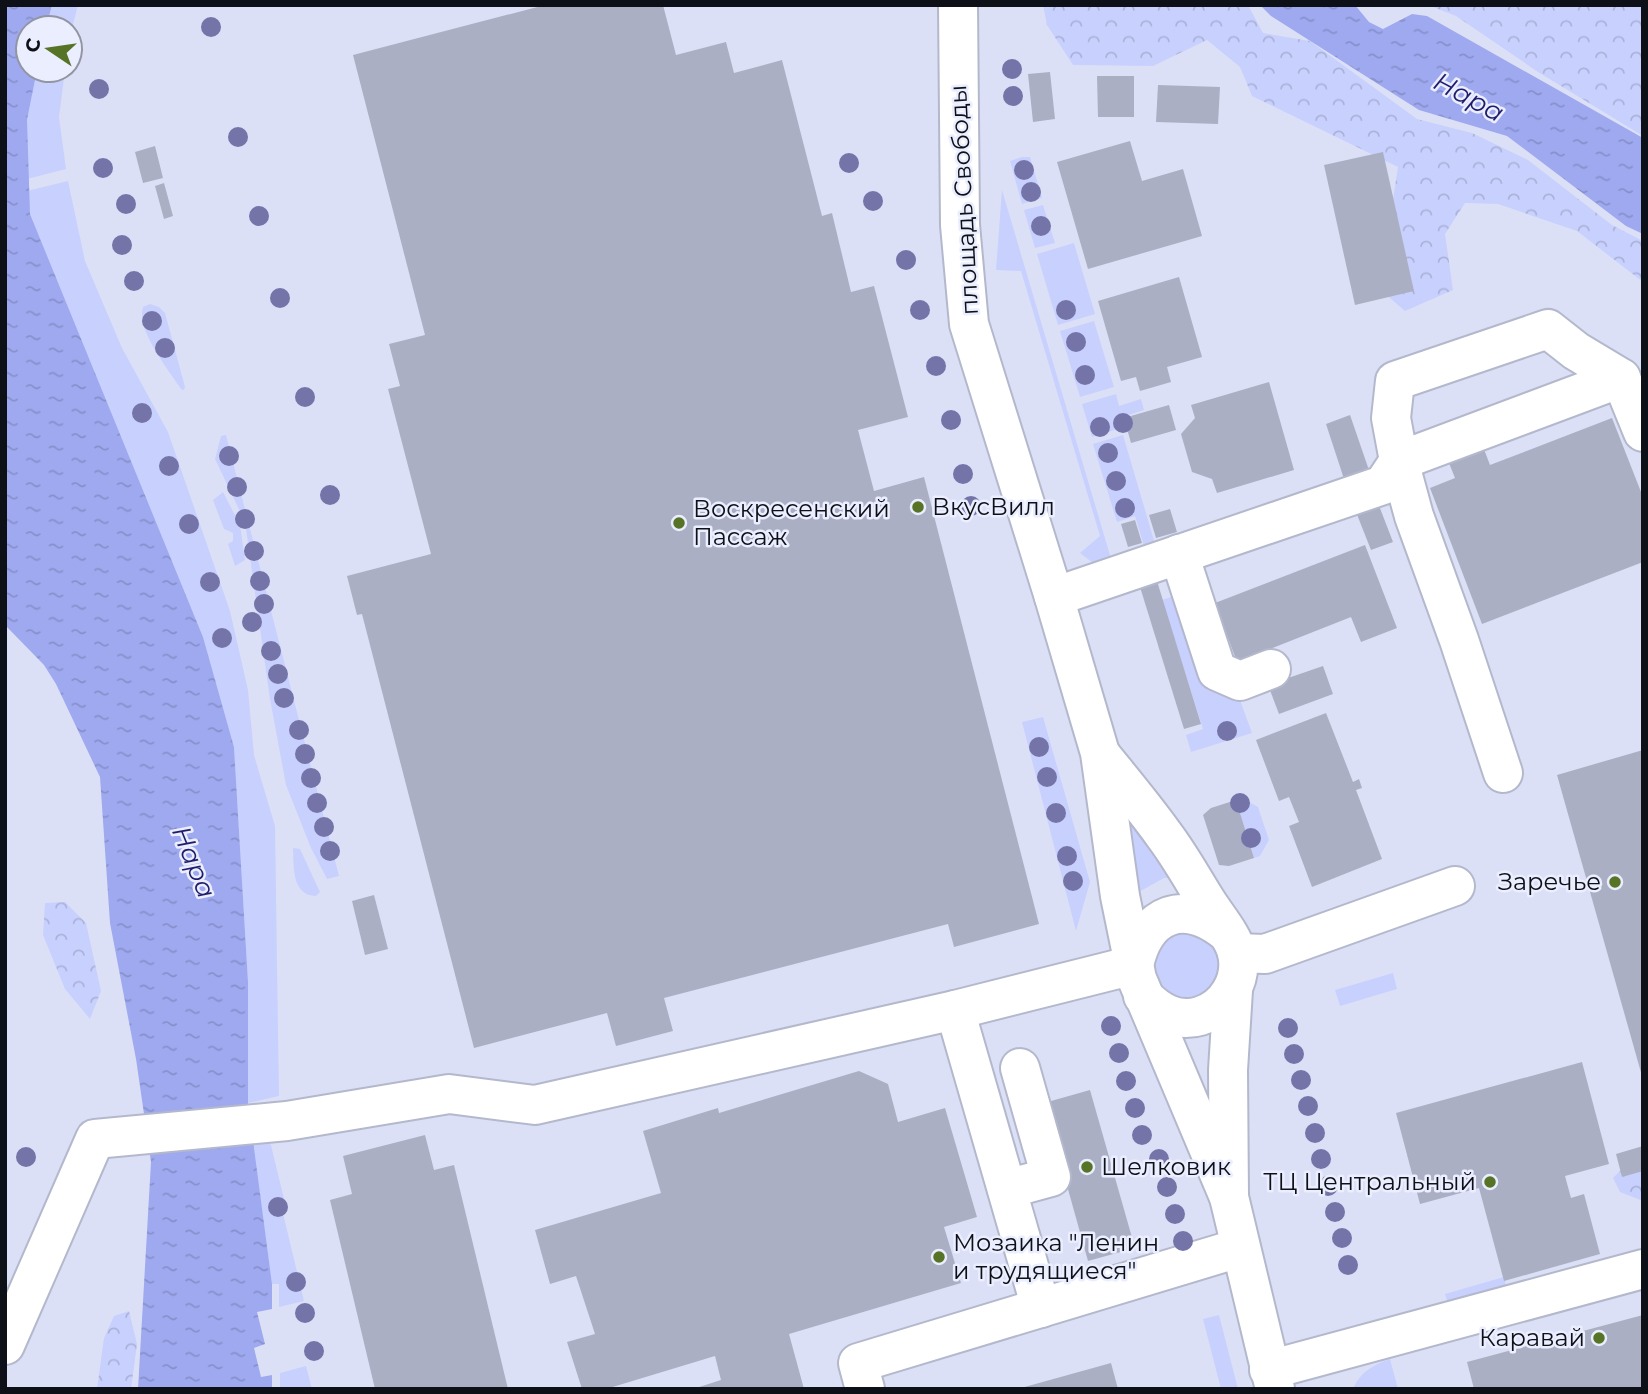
<svg xmlns="http://www.w3.org/2000/svg" width="1648" height="1394" viewBox="0 0 1648 1394" font-family="Montserrat,sans-serif">
<defs>
<pattern id="forest-crowns" width="20" height="18" patternUnits="userSpaceOnUse" patternTransform="scale(1.75)"><rect width="20" height="18" fill="#c8d0fe"/><path d="M2 6a3 3 0 1 1 6 0M12 15a3 3 0 1 1 6 0" fill="none" stroke="#abb2d9"/></pattern>
<pattern id="water-ripples" width="26" height="14" patternUnits="userSpaceOnUse" patternTransform="scale(1.75)"><rect width="26" height="14" fill="#9ea9ef"/><path d="M2 4q2-2 4 0t4 0M15 11q2-2 4 0t4 0" fill="none" stroke="#8790cc"/></pattern>
</defs>
<rect width="100%" height="100%" fill="#dce0f6"/>
<!-- green -->
<g fill="#c8d0fe">
<polygon points="52,5 78,5 70,36 70,28 46,28"/>
<polygon points="37,70 65,70 59,117 66,169 27,179 27,120"/>
<polygon points="1022,157 1030,157 1042,198 1022,204 1010,161"/>
<polygon points="68,181 85,261 122,348 168,432 230,611 248,690 254,755 275,826 279,1096 248,1103 248,982 234,747 203,637 30,214 27,191"/>
<polygon points="1002,190 1112,562 1097,566 1080,553 1100,536 1021,271 996,270"/>
<polygon points="1043,205 1055,243 1035,248 1024,210"/>
<polygon points="1074,243 1095,314 1058,325 1037,254"/>
<path d="M150,304L159,307L165,313L185,387L184,390L181,389C168,369 136,330 143,307Z"/>
<polygon points="1094,321 1114,387 1080,397 1060,331"/>
<polygon points="1116,394 1119,406 1141,399 1144,410 1119,418 1121,428 1092,437 1082,404"/>
<polygon points="226,435 339,876 327,879 311,848 286,785 270,699 245,522 215,459 221,436"/>
<polygon points="1123,435 1155,544 1144,546 1135,516 1117,522 1093,444"/>
<polygon points="223,492 240,525 245,560 235,566 228,544 233,541 233,533 224,529 213,500"/>
<polygon points="1174,596 1202,684 1237,692 1252,733 1191,752 1186,735 1203,729 1162,600"/>
<polygon points="1043,717 1090,882 1076,931 1022,722"/>
<polygon points="1116,791 1179,877 1164,878 1137,893"/>
<polygon points="1242,798 1258,807 1269,840 1260,856 1254,858 1236,800"/>
<path d="M293,848L300,849L320,892L316,896C291,895 294,866 293,848Z"/>
<polygon points="1181,924 1225,950 1212,1000 1159,1000 1147,948"/>
<polygon points="1393,973 1397,989 1340,1006 1335,990"/>
<polygon points="269,1137 285,1203 281,1205 304,1301 279,1307 279,1284 272,1284 252,1140"/>
<polygon points="1504,1277 1507,1291 1449,1307 1445,1294"/>
<polygon points="1219,1315 1238,1389 1221,1389 1203,1319"/>
<path d="M1390,1359L1398,1389H1353C1360,1372 1373,1365 1390,1359Z"/>
<polygon points="306,1366 312,1389 280,1389 280,1373"/>
</g>
<!-- forest -->
<g fill="url(#forest-crowns)">
<path d="M1043,5H1199C1209,9 1235,5 1248,5L1263,33L1310,41L1417,119L1472,133L1528,160L1612,225L1643,241V282L1577,231L1498,204L1465,203L1445,234L1453,290L1405,311L1376,286L1388,232L1398,167L1252,96L1240,67L1207,40L1153,66L1073,65L1047,25Z"/>
<polygon points="1428,5 1643,5 1643,136 1538,72 1456,16"/>
<polygon points="65,902 86,923 101,991 90,1019 65,989 43,935 45,903"/>
<polygon points="1643,1161 1643,1201 1620,1192 1613,1178 1629,1162"/>
<polygon points="129,1311 137,1344 131,1389 97,1389 104,1338 114,1316"/>
</g>
<!-- water -->
<g fill="url(#water-ripples)">
<polygon points="5,5 52,5 46,28 28,28 28,70 37,70 27,120 30,214 203,637 234,747 248,982 248,1103 272,1284 272,1309 257,1312 265,1344 254,1348 261,1377 272,1375 272,1389 138,1389 151,1162 136,1059 110,923 100,777 56,684 44,665 5,625"/>
<polygon points="1260,5 1355,5 1369,22 1383,29 1412,14 1427,16 1643,138 1643,234 1626,226 1507,136 1419,110 1271,16"/>
</g>
<!-- building -->
<g fill="#abafc4">
<polygon points="545,5 663,5 676,55 726,42 734,73 782,60 822,216 832,213 851,292 874,286 908,417 858,430 874,491 924,477 1039,924 954,947 948,924 664,998 673,1031 616,1046 607,1013 474,1048 362,614 357,615 347,576 431,554 388,389 400,386 389,344 425,335 353,55"/>
<polygon points="1050,72 1055,119 1033,122 1028,74"/>
<polygon points="1097,76 1134,76 1134,117 1098,117"/>
<polygon points="1158,85 1220,87 1218,124 1156,122"/>
<polygon points="1130,141 1142,181 1183,169 1202,236 1088,269 1057,162"/>
<polygon points="155,146 163,178 143,183 135,152"/>
<polygon points="1383,152 1414,291 1355,305 1324,165"/>
<polygon points="164,183 173,216 164,219 155,186"/>
<polygon points="1179,277 1202,357 1167,367 1171,382 1140,391 1136,377 1121,381 1098,301"/>
<polygon points="1269,382 1294,470 1217,493 1212,479 1192,472 1181,434 1195,418 1191,405"/>
<polygon points="1169,405 1176,430 1131,443 1124,418"/>
<polygon points="1350,415 1371,476 1346,485 1326,424"/>
<polygon points="1612,418 1643,497 1643,562 1482,624 1430,488 1455,478 1447,458 1482,444 1490,465"/>
<polygon points="1378,503 1393,542 1371,550 1356,512"/>
<polygon points="1170,509 1177,532 1156,538 1149,515"/>
<polygon points="1135,520 1142,543 1128,547 1121,524"/>
<polygon points="1365,545 1397,628 1361,642 1351,617 1237,662 1215,603"/>
<polygon points="1157,581 1201,724 1184,729 1140,587"/>
<polygon points="1323,666 1333,694 1279,714 1268,685"/>
<polygon points="1326,713 1353,782 1359,779 1362,788 1356,790 1382,859 1312,887 1289,826 1299,822 1289,797 1279,801 1256,740"/>
<polygon points="1643,750 1643,1076 1642,1076 1557,775"/>
<polygon points="1236,800 1254,858 1229,866 1219,865 1203,815 1211,808"/>
<polygon points="374,895 388,949 365,955 352,901"/>
<polygon points="1582,1062 1609,1164 1565,1176 1571,1198 1584,1194 1600,1254 1504,1281 1479,1188 1420,1204 1396,1113"/>
<polygon points="859,1071 888,1084 898,1122 945,1108 977,1217 944,1227 961,1283 789,1334 804,1389 693,1389 721,1380 715,1356 606,1389 582,1389 567,1342 595,1334 576,1276 550,1284 535,1230 661,1193 643,1131 718,1108 719,1113"/>
<polygon points="1090,1090 1135,1248 1088,1261 1044,1103"/>
<polygon points="425,1135 434,1170 454,1165 508,1389 375,1389 330,1200 352,1194 343,1156"/>
<polygon points="1643,1146 1643,1171 1622,1177 1616,1154"/>
<polygon points="1643,1315 1643,1389 1474,1389 1467,1362"/>
<polygon points="1111,1363 1118,1389 1021,1389 1021,1388"/>
</g>
<g fill="none" stroke-linecap="round" stroke-linejoin="round">
<!-- minor casing -->
<g stroke="#b4b8cc" stroke-width="42">
<g id="minor">
<polyline points="1179,554 1217,671 1240,681 1271,669"/>
<polyline points="1054,597 1383,485 1399,461 1621,378"/>
<polyline points="1503,773 1459,640 1414,516 1399,461 1391,418 1395,381 1548,329 1576,351 1621,378 1643,432"/>
<polyline points="1237,953 1265,954 1455,886"/>
<polyline points="955,1010 1041,1308"/>
<polyline points="1007,1189 1051,1177 1020,1068"/>
<polyline points="5,1345 95,1139 287,1121 449,1094 535,1105 955,1010 1134,965"/>
<polyline points="1269,1370 1643,1269"/>
<polyline points="865,1389 858,1363 1239,1248"/>
</g>
</g>
<!-- major casing -->
<g stroke="#b4b8cc" stroke-width="42">
<g id="major">
<polyline points="958,5 960,225 969,324 1054,597 1100,753 1120,896 1137,979 1229,1197"/>
<path d="M1101,755C1122,781 1144,807 1164,835C1180,856 1193,880 1207,902C1217,918 1233,936 1237,953C1243,981 1226,1008 1200,1016C1177,1023 1159,1012 1143,996"/>
<path d="M1134,965C1146,912 1184,899 1226,932"/>
<polyline points="1233,990 1228,1070 1229,1197 1275,1389"/>
</g>
</g>
<!-- minor -->
<use href="#minor" stroke="#fff" stroke-width="38"/>
<!-- major -->
<use href="#major" stroke="#fff" stroke-width="38"/>
</g>
<!-- trees -->
<g fill="#7474a9">
<circle cx="211" cy="27" r="10"/>
<circle cx="1012" cy="69" r="10"/>
<circle cx="99" cy="89" r="10"/>
<circle cx="1013" cy="96" r="10"/>
<circle cx="238" cy="137" r="10"/>
<circle cx="849" cy="163" r="10"/>
<circle cx="103" cy="168" r="10"/>
<circle cx="1024" cy="170" r="10"/>
<circle cx="1031" cy="192" r="10"/>
<circle cx="873" cy="201" r="10"/>
<circle cx="126" cy="204" r="10"/>
<circle cx="259" cy="216" r="10"/>
<circle cx="1041" cy="226" r="10"/>
<circle cx="122" cy="245" r="10"/>
<circle cx="906" cy="260" r="10"/>
<circle cx="134" cy="281" r="10"/>
<circle cx="280" cy="298" r="10"/>
<circle cx="920" cy="310" r="10"/>
<circle cx="1066" cy="310" r="10"/>
<circle cx="152" cy="321" r="10"/>
<circle cx="1076" cy="342" r="10"/>
<circle cx="165" cy="348" r="10"/>
<circle cx="936" cy="366" r="10"/>
<circle cx="1085" cy="375" r="10"/>
<circle cx="305" cy="397" r="10"/>
<circle cx="142" cy="413" r="10"/>
<circle cx="951" cy="420" r="10"/>
<circle cx="1123" cy="423" r="10"/>
<circle cx="1100" cy="427" r="10"/>
<circle cx="1108" cy="453" r="10"/>
<circle cx="229" cy="456" r="10"/>
<circle cx="169" cy="466" r="10"/>
<circle cx="963" cy="474" r="10"/>
<circle cx="1116" cy="481" r="10"/>
<circle cx="237" cy="487" r="10"/>
<circle cx="330" cy="495" r="10"/>
<circle cx="971" cy="506" r="10"/>
<circle cx="1125" cy="508" r="10"/>
<circle cx="245" cy="519" r="10"/>
<circle cx="189" cy="524" r="10"/>
<circle cx="254" cy="551" r="10"/>
<circle cx="260" cy="581" r="10"/>
<circle cx="210" cy="582" r="10"/>
<circle cx="264" cy="604" r="10"/>
<circle cx="252" cy="622" r="10"/>
<circle cx="222" cy="638" r="10"/>
<circle cx="271" cy="651" r="10"/>
<circle cx="278" cy="674" r="10"/>
<circle cx="284" cy="698" r="10"/>
<circle cx="299" cy="730" r="10"/>
<circle cx="1227" cy="731" r="10"/>
<circle cx="1039" cy="747" r="10"/>
<circle cx="305" cy="754" r="10"/>
<circle cx="1047" cy="777" r="10"/>
<circle cx="311" cy="778" r="10"/>
<circle cx="317" cy="803" r="10"/>
<circle cx="1240" cy="803" r="10"/>
<circle cx="1056" cy="813" r="10"/>
<circle cx="324" cy="827" r="10"/>
<circle cx="1251" cy="838" r="10"/>
<circle cx="330" cy="851" r="10"/>
<circle cx="1067" cy="856" r="10"/>
<circle cx="1073" cy="881" r="10"/>
<circle cx="1111" cy="1026" r="10"/>
<circle cx="1288" cy="1028" r="10"/>
<circle cx="1119" cy="1053" r="10"/>
<circle cx="1294" cy="1054" r="10"/>
<circle cx="1301" cy="1080" r="10"/>
<circle cx="1126" cy="1081" r="10"/>
<circle cx="1308" cy="1106" r="10"/>
<circle cx="1135" cy="1108" r="10"/>
<circle cx="1315" cy="1133" r="10"/>
<circle cx="1142" cy="1135" r="10"/>
<circle cx="26" cy="1157" r="10"/>
<circle cx="1159" cy="1159" r="10"/>
<circle cx="1321" cy="1159" r="10"/>
<circle cx="1328" cy="1186" r="10"/>
<circle cx="1167" cy="1187" r="10"/>
<circle cx="278" cy="1207" r="10"/>
<circle cx="1335" cy="1212" r="10"/>
<circle cx="1175" cy="1214" r="10"/>
<circle cx="1342" cy="1238" r="10"/>
<circle cx="1183" cy="1241" r="10"/>
<circle cx="1348" cy="1265" r="10"/>
<circle cx="296" cy="1282" r="10"/>
<circle cx="305" cy="1313" r="10"/>
<circle cx="314" cy="1351" r="10"/>
</g>
<!-- markers -->
<g fill="#577326" stroke="#eaeeff" stroke-width="2.5">
<circle cx="918" cy="507" r="7"/>
<circle cx="679" cy="523" r="7"/>
<circle cx="1615" cy="882" r="7"/>
<circle cx="1087" cy="1167" r="7"/>
<circle cx="1490" cy="1182" r="7"/>
<circle cx="939" cy="1257" r="7"/>
<circle cx="1599" cy="1338" r="7"/>
</g>
<g text-anchor="middle" stroke-width="5" stroke-linejoin="round" paint-order="stroke">
<!-- street labels -->
<g font-size="24" fill="#0e1017" stroke="#eaeeff">
<text transform="translate(964 200) rotate(-93)" y="8">площадь Свободы</text>
</g>
<!-- poi labels -->
<g font-size="24" fill="#0e1017" stroke="#eaeeff" text-anchor="start">
<text x="932" y="515">ВкусВилл</text>
<text x="693" y="517">Воскресенский<tspan x="693" dy="28">Пассаж</tspan></text>
<text x="1601" y="890" text-anchor="end">Заречье</text>
<text x="1101" y="1175">Шелковик</text>
<text x="1476" y="1190" text-anchor="end">ТЦ Центральный</text>
<text x="953" y="1251">Мозаика "Ленин<tspan x="953" dy="28">и трудящиеся"</tspan></text>
<text x="1585" y="1346" text-anchor="end">Каравай</text>
</g>
<!-- water labels -->
<g font-size="26" font-style="italic" fill="#201c6b" stroke="#eaeeff">
<text transform="translate(1469 97) rotate(28)" y="9">Нара</text>
<text transform="translate(194 862) rotate(68)" y="9">Нара</text>
</g>
</g>
<!-- border -->
<rect width="1648" height="1394" fill="none" stroke="#0e1017" stroke-width="14"/>
<!-- north arrow -->
<g transform="translate(49 49) rotate(283)"><circle r="33" fill="#eaeeff" stroke="#9295a2" stroke-width="2"/>
<path d="M0-5L12 26L0 18L-12 26Z" fill="#577326"/>
<text y="-10" font-size="19" font-weight="bold" text-anchor="middle" fill="#0e1017">С</text>
</g>
</svg>
